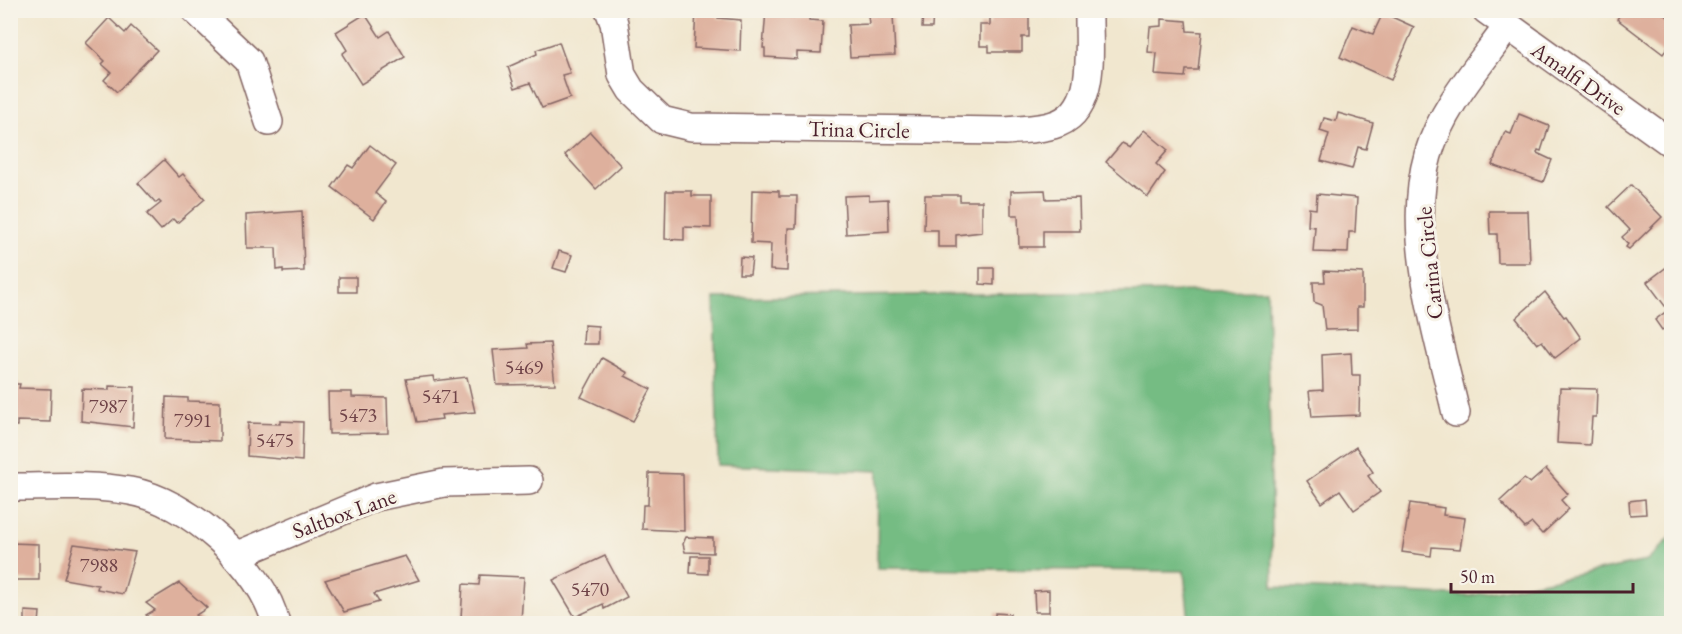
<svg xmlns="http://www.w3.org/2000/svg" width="1682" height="634" viewBox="0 0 1682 634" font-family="'EB Garamond',serif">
<rect width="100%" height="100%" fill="#f7f3e8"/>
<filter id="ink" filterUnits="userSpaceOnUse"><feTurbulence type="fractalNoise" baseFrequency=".0167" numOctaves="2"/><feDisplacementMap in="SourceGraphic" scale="12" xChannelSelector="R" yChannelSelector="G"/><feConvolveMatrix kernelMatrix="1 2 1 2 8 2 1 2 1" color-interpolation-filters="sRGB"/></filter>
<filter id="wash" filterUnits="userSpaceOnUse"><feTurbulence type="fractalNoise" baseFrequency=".008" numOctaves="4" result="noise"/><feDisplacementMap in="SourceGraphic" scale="24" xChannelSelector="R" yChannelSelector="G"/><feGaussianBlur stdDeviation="1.35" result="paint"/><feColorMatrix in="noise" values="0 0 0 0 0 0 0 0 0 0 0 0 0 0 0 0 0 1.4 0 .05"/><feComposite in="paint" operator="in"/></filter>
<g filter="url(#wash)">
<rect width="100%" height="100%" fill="#f1e7cf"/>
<!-- forest -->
<polygon fill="#74bc83" stroke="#5f6e57" stroke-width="1.5" points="1267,290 1273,587 1469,596 1647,561 1671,537 1671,623 1189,623 1184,571 877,568 878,471 718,465 714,298"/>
<g id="blocks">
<!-- building -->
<g fill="#deb09d">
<polygon points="696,10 718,10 718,18 741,20 740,51 694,48"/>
<polygon points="766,10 780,10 780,13 796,14 796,17 809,17 809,20 823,21 821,53 797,52 797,59 765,57 765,48 763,48"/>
<polygon points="923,10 933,10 932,28 922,28"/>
<polygon points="990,10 1029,10 1029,37 1022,37 1022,52 989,52 989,46 980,46 980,25 990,25"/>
<polygon points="1623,10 1658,10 1672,20 1672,42 1663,54 1617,19"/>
<polygon points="1383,13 1414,27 1391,80 1340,57 1353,26 1373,34"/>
<polygon points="365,14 380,37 389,31 405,57 361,84 342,54 347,50 336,32"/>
<polygon points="893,14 895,55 850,57 848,25 869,24 868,15"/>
<polygon points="109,18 125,33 131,26 157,50 117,92 104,80 111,72 102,64 105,61 86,43"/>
<polygon points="1162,19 1186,21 1187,31 1202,32 1198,70 1186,70 1185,77 1155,75 1157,53 1148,52 1150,27 1162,26"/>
<polygon points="559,42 570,73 562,75 570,98 542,108 530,83 515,88 508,67 537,54 536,50"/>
<polygon points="1338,113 1373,123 1366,149 1358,147 1352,169 1321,161 1329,134 1320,131 1324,118 1336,121"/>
<polygon points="1519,114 1549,126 1541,151 1538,150 1537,153 1552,160 1543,182 1492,165 1505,132 1511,134"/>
<polygon points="1144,130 1168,150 1156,164 1165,172 1148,197 1106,162 1122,143 1130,147"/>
<polygon points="590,132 621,166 596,189 565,155"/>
<polygon points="370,145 396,165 375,193 386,202 374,219 332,187 348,165 353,168"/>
<polygon points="164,160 179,177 183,174 205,199 177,223 173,219 161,230 147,214 161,203 159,201 156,203 138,183"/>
<polygon points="1631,185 1662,217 1629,249 1626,247 1628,244 1622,237 1630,230 1608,207"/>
<polygon points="752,190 779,191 779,196 797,196 796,228 788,228 787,271 770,270 771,244 751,243"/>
<polygon points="1045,190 1046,199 1079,198 1080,231 1043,231 1043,247 1019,247 1018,215 1011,215 1011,191"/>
<polygon points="666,191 692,191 692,196 711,196 711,228 684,227 684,240 665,239"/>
<polygon points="1317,194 1357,198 1355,232 1349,232 1348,253 1313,252 1315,227 1308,226 1309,208 1316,209"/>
<polygon points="869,195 869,200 888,199 889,231 846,234 844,196"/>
<polygon points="925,195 960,195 960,201 982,201 982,232 956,235 956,247 938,247 938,230 924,230"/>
<polygon points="302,211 304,271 283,272 283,269 277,270 276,248 247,248 246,215"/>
<polygon points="1489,211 1528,211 1530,263 1498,263 1497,234 1490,234"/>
<polygon points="559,251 572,255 566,272 553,268"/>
<polygon points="740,257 752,258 750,274 739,274"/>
<polygon points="1672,263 1672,323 1662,330 1655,320 1668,310 1647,282"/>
<polygon points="980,268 994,268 994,285 980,284"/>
<polygon points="1324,271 1363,273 1363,307 1357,307 1357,329 1325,330 1322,305 1314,302 1313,282 1325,282"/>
<rect x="339" y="277" width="17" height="15"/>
<polygon points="1545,292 1564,317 1566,316 1581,338 1555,358 1542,341 1537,344 1516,318"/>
<polygon points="584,325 598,326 598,344 583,344"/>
<polygon points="550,343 555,384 497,385 493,350 528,348 527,344"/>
<polygon points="1351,353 1352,375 1360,375 1359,415 1312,417 1309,391 1323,390 1322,355"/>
<polygon points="602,358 628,373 625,376 651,389 633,421 581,397"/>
<polygon points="433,376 434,381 467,377 475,412 441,415 442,419 417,422 406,379"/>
<polygon points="10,384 20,384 19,388 51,389 50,422 17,421 17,426 10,426"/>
<polygon points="109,386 135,387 133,427 81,421 82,389 109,390"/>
<polygon points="1560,388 1597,389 1596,417 1592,417 1590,445 1557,443"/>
<polygon points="328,392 352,392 352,397 387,398 388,433 329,434"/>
<polygon points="166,397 188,398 188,401 220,402 220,441 165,439"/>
<polygon points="280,421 303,422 302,461 247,456 248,423 280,424"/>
<polygon points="1356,447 1373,472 1368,476 1380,492 1354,510 1340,490 1322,503 1307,481"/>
<polygon points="1546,469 1568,494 1561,500 1569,509 1542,534 1532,523 1525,528 1500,501 1524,479 1530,483"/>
<polygon points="649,473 683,474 684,531 642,529 643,505 648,505"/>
<polygon points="1645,499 1646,514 1630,515 1629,501"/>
<polygon points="1410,503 1444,508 1443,515 1465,518 1460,549 1432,547 1431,556 1402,552"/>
<polygon points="686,537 713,538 713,553 685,552 683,544"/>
<polygon points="10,543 39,544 39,580 10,580"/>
<polygon points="74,544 135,552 123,594 97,589 98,585 64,579"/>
<polygon points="405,556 419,580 374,594 379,602 344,612 325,580"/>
<polygon points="605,556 627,597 604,609 603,604 575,617 553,580"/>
<polygon points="691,556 708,556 708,574 690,573"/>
<polygon points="480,575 524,577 521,621 461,618 463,584 479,585"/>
<polygon points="179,583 207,608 196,615 206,624 155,624 146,615 155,610 146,603"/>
<polygon points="1049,590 1049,612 1035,612 1034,591"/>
<polygon points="25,611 40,612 39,624 25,624"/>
<polygon points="995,613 1010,614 1009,624 995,624"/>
</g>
</g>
</g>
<g filter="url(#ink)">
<use href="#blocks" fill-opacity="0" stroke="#846564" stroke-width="1.5"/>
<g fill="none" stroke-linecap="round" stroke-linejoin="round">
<!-- minor casing -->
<g stroke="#846564" stroke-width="30">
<g id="minor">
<polyline points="195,10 249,61 269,122"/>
<path d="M609,10L614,23L622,75L631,90L662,120L691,127L1006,131C1021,129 1038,130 1053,125C1099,112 1088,48 1089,10"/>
<polyline points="1486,10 1672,144"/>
<path d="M1456,413C1438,335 1405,234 1428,155C1442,107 1479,66 1507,27"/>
<path d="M10,487C50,487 91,484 130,491C187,500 263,567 276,624"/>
<polyline points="235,556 376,497 444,483 529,481"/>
</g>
</g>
<!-- minor -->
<use href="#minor" stroke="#fff" stroke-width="27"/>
</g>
</g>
<g text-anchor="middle" stroke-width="6" stroke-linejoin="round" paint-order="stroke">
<!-- number labels -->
<g font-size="20" fill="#6f4348">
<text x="524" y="374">5469</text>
<text x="441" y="403">5471</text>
<text x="108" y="413">7987</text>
<text x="358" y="422">5473</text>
<text x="193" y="427">7991</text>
<text x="275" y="447">5475</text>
<text x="99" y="572">7988</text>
<text x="590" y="596">5470</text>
</g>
<!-- street labels -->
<g font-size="22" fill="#4a1f2b" stroke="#f7f3e8">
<text transform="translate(1579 78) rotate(35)" y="8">Amalfi Drive</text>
<text transform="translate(859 129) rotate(1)" y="8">Trina Circle</text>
<text transform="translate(1429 263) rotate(-96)" y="8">Carina Circle</text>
<text transform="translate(344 513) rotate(-20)" y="8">Saltbox Lane</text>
</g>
</g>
<!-- margin -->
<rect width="1682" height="634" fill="none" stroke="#f7f3e8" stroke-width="36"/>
<!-- scale -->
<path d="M1451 583v9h182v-9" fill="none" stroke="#4a1f2b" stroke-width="3"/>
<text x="1460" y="583" font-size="18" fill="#4a1f2b" stroke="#f7f3e8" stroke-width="4.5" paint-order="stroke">50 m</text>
</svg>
